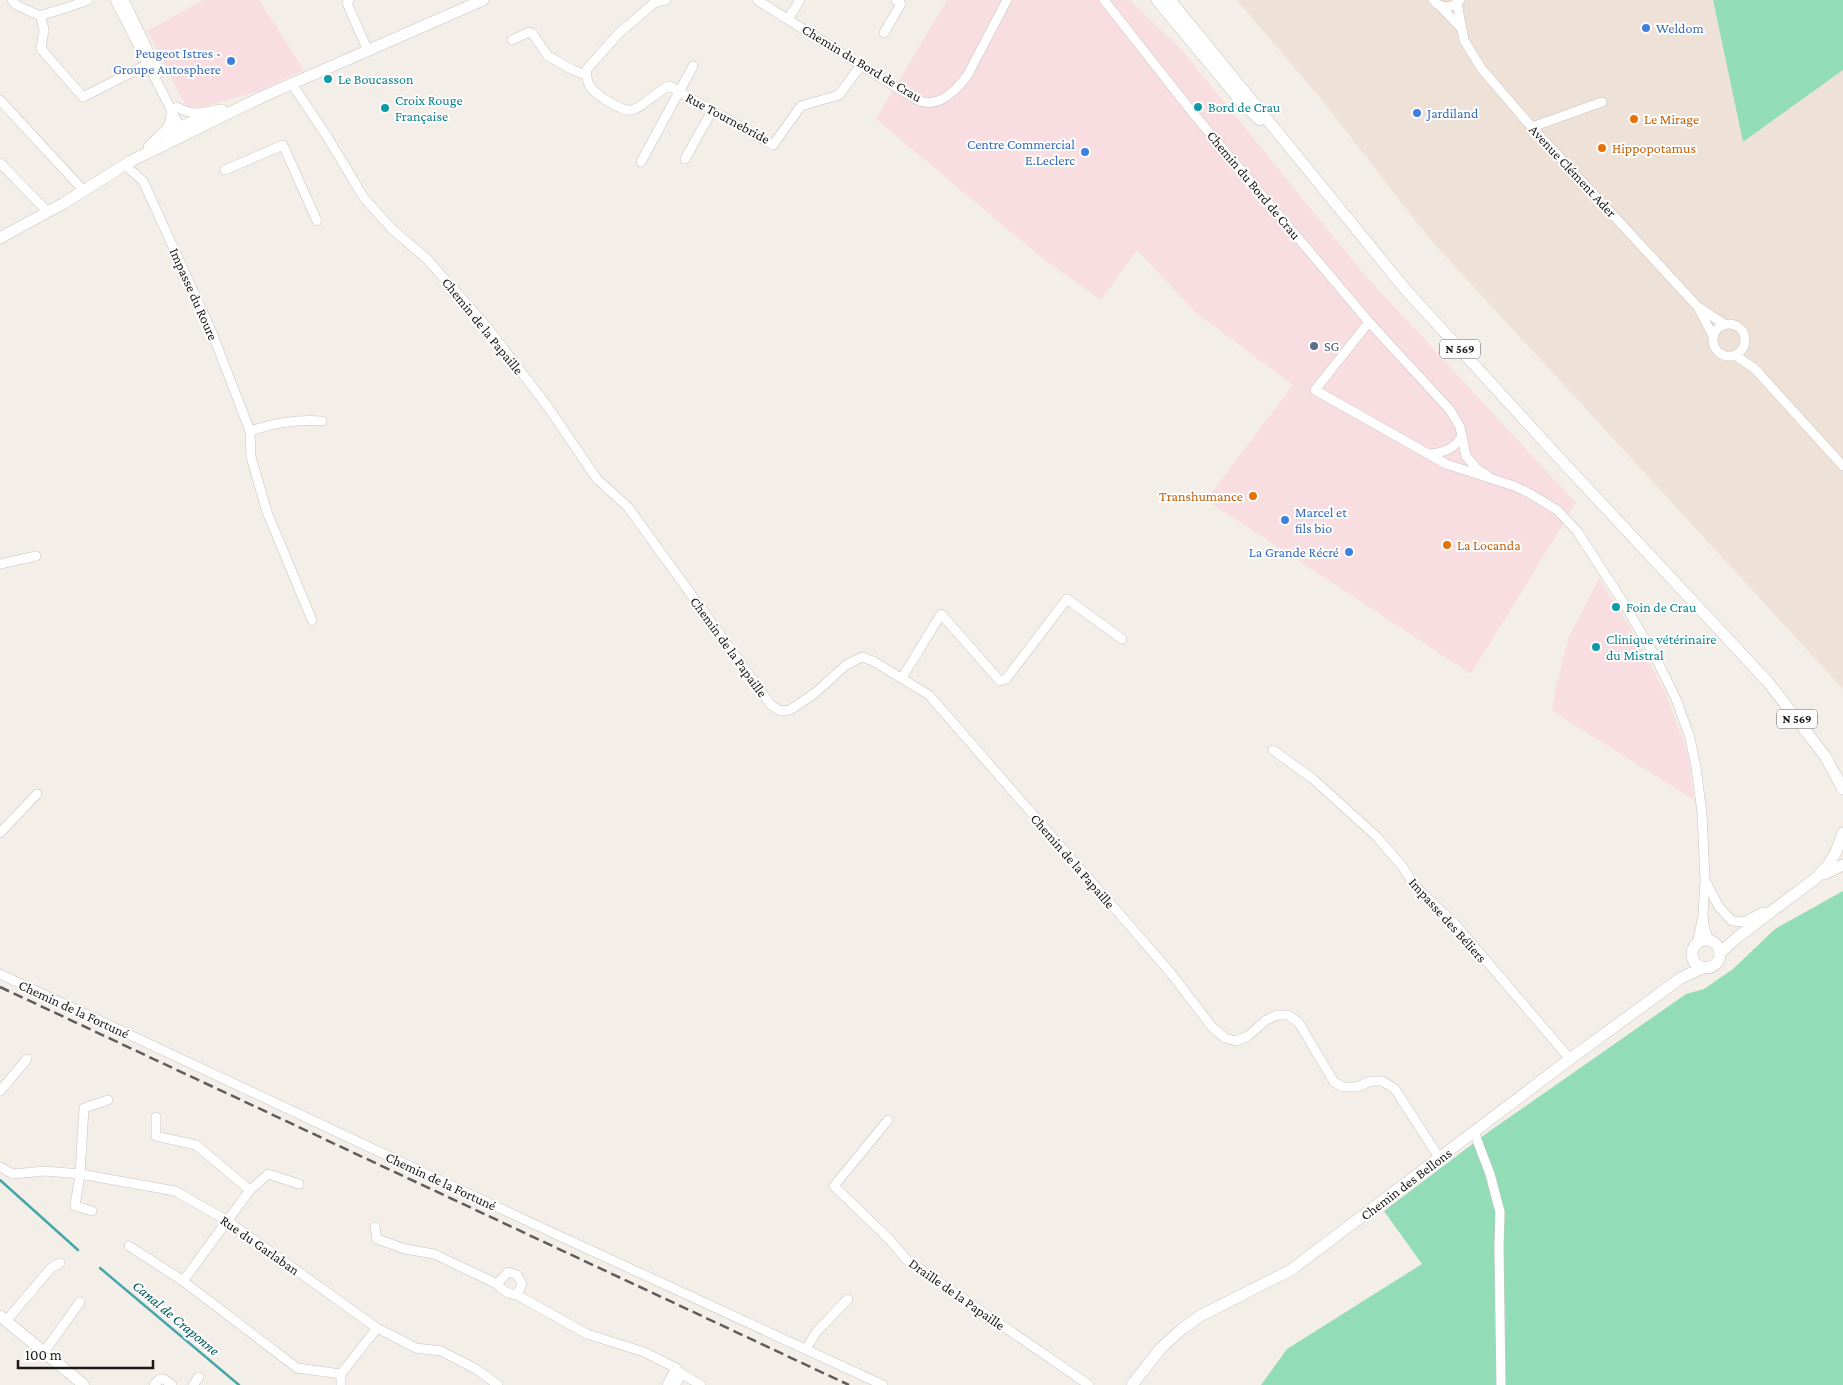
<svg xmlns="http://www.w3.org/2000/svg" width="1843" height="1385" viewBox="0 0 1843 1385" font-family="'Crimson Pro',serif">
<rect width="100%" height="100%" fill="#f4eee9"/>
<!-- commercial -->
<g fill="#f8dee1">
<polygon points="204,0 259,0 304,70 259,91 193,110 186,106 147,31"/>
<polygon points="947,0 1130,0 1182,50 1363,273 1576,503 1471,674 1206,500 1293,385 1196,313 1137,250 1101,300 1042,258 876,119"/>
<polygon points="1599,578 1641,646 1666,695 1688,754 1694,800 1552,711 1555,690 1568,639"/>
</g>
<!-- built -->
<polygon fill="#eee1d7" points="1237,0 1713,0 1743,142 1843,70 1843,689 1429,238 1322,100"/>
<!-- green -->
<g fill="#92dcb7">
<polygon points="1713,0 1843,0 1843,70 1743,142"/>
<polygon points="1843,891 1843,1385 1261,1385 1287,1349 1422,1264 1384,1211 1487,1133 1686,994 1704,989 1733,969 1775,929"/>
</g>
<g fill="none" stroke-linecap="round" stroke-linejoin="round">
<!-- stream -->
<g stroke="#44a8a8" stroke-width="2.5">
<polyline points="0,1180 78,1250"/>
<polyline points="100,1268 239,1385"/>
</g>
<!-- minor casing -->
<g stroke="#c9c3be" stroke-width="10">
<g id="minor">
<polyline points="12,0 16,5 40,16 44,29 41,49 83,97 148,64"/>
<polyline points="115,0 178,123 185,129"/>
<polyline points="124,0 159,73"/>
<polyline points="349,0 347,3 368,51"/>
<path d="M666,0L654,3L619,33L587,69C586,76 587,82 591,88C598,96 622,112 632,110C644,107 655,92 669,86L773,145L801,106L839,95L861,65"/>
<path d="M757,0L902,91C908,94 914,99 920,101C940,108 956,90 967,76L1007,0"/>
<polyline points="1104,0 1192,112 1369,322 1450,410 1460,427 1466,456 1477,469 1487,475"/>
<path d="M1433,0C1441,9 1452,9 1460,0"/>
<polyline points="1457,3 1464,40 1481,68 1529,124 1697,306 1724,324"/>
<polyline points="1440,6 1460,27"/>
<path d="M40,16C56,10 72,7 88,0"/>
<polyline points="788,19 800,0"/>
<polyline points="884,33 901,4 896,0"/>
<polyline points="512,40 529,32 532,33 548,56 573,70 586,75"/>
<polyline points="292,84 328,138 364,198 392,229 427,259 488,328 548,407 597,479 628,507 771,705 780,711 790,710 815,693 846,665 862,657 873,661 929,695 1170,972 1212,1027 1225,1038 1236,1041 1248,1036 1266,1020 1277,1015 1288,1015 1299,1023 1334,1082 1343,1087 1357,1087 1371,1081 1382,1081 1395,1089 1440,1159"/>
<polyline points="0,100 84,191"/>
<path d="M177,107C193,117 205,112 222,109"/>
<polyline points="1532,127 1602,102"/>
<path d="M148,147C159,133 172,131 171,112"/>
<polyline points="685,159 712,111"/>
<polyline points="641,162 693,66"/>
<polyline points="0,163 48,212"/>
<polyline points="125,165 143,181 211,330 250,431 251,457 267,512 312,620"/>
<polyline points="225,170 283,145 317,221"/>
<polyline points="1698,307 1713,336"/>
<polyline points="1369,322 1315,390 1446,464 1514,486 1529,493 1557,510 1577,531 1623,602 1655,656 1676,699 1690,738 1696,767 1702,813 1705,880 1703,915 1704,926 1709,941"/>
<circle cx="1729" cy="340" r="16"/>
<polyline points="1735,355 1755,369 1843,466"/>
<path d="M250,431C274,423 297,419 322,421"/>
<path d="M1431,454C1445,452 1454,449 1462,436"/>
<polyline points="0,564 36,556"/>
<polyline points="902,678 941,614 1000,681 1006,679 1067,599 1122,639"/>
<polyline points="1273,750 1313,779 1376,836 1402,866 1415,886 1455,924 1570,1059"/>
<polyline points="0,833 37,794"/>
<polyline points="1706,882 1719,907 1732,921 1744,922 1763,912"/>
<polyline points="1697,944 1702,920"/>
<polyline points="0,974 525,1220 883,1385"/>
<polyline points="0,1091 27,1059"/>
<polyline points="156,1117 156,1136 196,1145 250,1190"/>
<polyline points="888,1120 834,1186 889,1239 907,1260 1089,1385"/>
<polyline points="1474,1132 1490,1174 1500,1212 1499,1247 1501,1385"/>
<polyline points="0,1167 13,1174 45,1171 80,1174 175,1191 226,1220 377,1328 416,1348 441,1351 476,1369 498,1385"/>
<polyline points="92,1211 75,1206 80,1174 84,1108 108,1100"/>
<polyline points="375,1227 377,1239 405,1249 434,1254 497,1284"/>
<polyline points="129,1246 183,1281 297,1368 341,1374"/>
<polyline points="183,1281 250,1190 268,1174 299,1184"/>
<path d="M517,1295L522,1284L517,1275L508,1272L497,1284C503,1291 508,1294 517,1295L587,1334L644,1352L676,1368L682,1374L701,1385"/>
<polyline points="6,1321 51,1268 60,1263"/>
<polyline points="806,1349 817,1331 848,1299"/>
<polyline points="44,1352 80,1302"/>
<polyline points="154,1385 160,1379 164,1379 172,1385"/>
<polyline points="193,1385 199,1377"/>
<polyline points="341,1385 341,1374 377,1328"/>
<polyline points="667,1385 676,1368"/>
<polyline points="675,1385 682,1374"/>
</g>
</g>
<!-- major casing -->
<g stroke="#c9c3be" stroke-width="12">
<g id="major">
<polyline points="1157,0 1244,105 1260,120"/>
<polyline points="1170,0 1405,289 1562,461 1768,682 1825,756 1843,789"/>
<polyline points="166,135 210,113"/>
<polyline points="0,238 64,203 131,161 264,96 483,0"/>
<polyline points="1824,874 1843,865"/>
<circle cx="1706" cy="954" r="14"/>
<polyline points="1720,953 1739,936 1816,878 1829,864 1836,852 1843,833"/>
<polyline points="0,1316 84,1385"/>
<polyline points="1132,1385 1161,1348 1182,1329 1200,1316 1291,1270 1570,1059 1681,978 1704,967"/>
</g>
</g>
<!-- minor -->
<use href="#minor" stroke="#fff" stroke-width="9"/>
<!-- major -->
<use href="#major" stroke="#fff" stroke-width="11"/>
<!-- rail -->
<polyline stroke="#5f5c5a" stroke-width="2.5" stroke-dasharray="10 5" stroke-linecap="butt" points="0,987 849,1385"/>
</g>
<!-- markers -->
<g fill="#3f7fe0" stroke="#fff" stroke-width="2">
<circle cx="1646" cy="28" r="5"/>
<circle cx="231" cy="61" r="5"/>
<circle cx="1417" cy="113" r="5"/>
<circle cx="1085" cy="152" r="5"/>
<circle cx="1285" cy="520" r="5"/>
<circle cx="1349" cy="552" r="5"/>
</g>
<g fill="#0f9aa8" stroke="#fff" stroke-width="2">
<circle cx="328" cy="79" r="5"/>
<circle cx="1198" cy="107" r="5"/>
<circle cx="385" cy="108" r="5"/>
<circle cx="1616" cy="607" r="5"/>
<circle cx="1596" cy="647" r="5"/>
</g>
<g fill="#e8710a" stroke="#fff" stroke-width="2">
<circle cx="1634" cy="119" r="5"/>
<circle cx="1602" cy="148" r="5"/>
<circle cx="1253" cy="496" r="5"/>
<circle cx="1447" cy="545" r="5"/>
</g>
<circle fill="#5c6f8a" stroke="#fff" stroke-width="2" cx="1314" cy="346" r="5"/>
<g text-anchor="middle" stroke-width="4" stroke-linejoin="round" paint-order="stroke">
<!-- shield labels -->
<g fill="#fff" stroke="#605f5e" stroke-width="1">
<rect x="1440" y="339.5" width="40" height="19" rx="4"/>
<rect x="1777" y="709.5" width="40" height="19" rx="4"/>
</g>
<g font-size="12" font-weight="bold" fill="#1c1a19">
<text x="1460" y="353">N 569</text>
<text x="1797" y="723">N 569</text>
</g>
<!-- shop labels -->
<g font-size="14" fill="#366cbe" stroke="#fff" text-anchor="start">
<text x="1656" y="33">Weldom</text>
<text x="221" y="58" text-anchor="end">Peugeot Istres -<tspan x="221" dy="16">Groupe Autosphere</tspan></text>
<text x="1427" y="118">Jardiland</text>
<text x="1075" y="149" text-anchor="end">Centre Commercial<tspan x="1075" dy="16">E.Leclerc</tspan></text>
<text x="1295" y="517">Marcel et<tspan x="1295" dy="16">fils bio</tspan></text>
<text x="1339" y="557" text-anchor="end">La Grande Récré</text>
</g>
<!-- street labels -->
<g font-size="14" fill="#1c1a19" stroke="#fff">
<text transform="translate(862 63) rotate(31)" y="5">Chemin du Bord de Crau</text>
<text transform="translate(728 118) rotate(28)" y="5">Rue Tournebride</text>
<text transform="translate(1573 171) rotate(47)" y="5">Avenue Clément Ader</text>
<text transform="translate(1254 185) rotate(50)" y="5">Chemin du Bord de Crau</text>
<text transform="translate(194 294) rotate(66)" y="5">Impasse du Roure</text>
<text transform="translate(483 326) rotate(51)" y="5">Chemin de la Papaille</text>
<text transform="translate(729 647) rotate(54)" y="5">Chemin de la Papaille</text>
<text transform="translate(1073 861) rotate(49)" y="5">Chemin de la Papaille</text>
<text transform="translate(1448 920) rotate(48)" y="5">Impasse des Béliers</text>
<text transform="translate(74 1009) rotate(25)" y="5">Chemin de la Fortuné</text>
<text transform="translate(441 1181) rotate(25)" y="5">Chemin de la Fortuné</text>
<text transform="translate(1406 1184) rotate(-37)" y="5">Chemin des Bellons</text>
<text transform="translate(260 1245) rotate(35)" y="5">Rue du Garlaban</text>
<text transform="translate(957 1294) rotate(35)" y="5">Draille de la Papaille</text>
</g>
<!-- culture labels -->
<g font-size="14" fill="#0d838f" stroke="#fff" text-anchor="start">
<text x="338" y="84">Le Boucasson</text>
<text x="395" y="105">Croix Rouge<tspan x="395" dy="16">Française</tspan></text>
<text x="1208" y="112">Bord de Crau</text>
<text x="1626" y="612">Foin de Crau</text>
<text x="1606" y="644">Clinique vétérinaire<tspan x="1606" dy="16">du Mistral</tspan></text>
</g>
<!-- food labels -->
<g font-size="14" fill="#c56008" stroke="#fff" text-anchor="start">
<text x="1644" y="124">Le Mirage</text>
<text x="1612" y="153">Hippopotamus</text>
<text x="1243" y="501" text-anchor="end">Transhumance</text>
<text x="1457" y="550">La Locanda</text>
</g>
<!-- service labels -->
<g font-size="14" fill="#4e5e75" stroke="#fff" text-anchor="start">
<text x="1324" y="351">SG</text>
</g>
<!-- water labels -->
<g font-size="15" font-style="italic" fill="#005a5b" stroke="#fff">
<text transform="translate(176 1318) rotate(40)" y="5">Canal de Craponne</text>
</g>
</g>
<!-- scale -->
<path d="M18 1360v8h135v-8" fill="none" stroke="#1c1a19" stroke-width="2.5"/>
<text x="25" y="1360" font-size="15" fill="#1c1a19" stroke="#ffffff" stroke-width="4" paint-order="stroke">100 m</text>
</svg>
